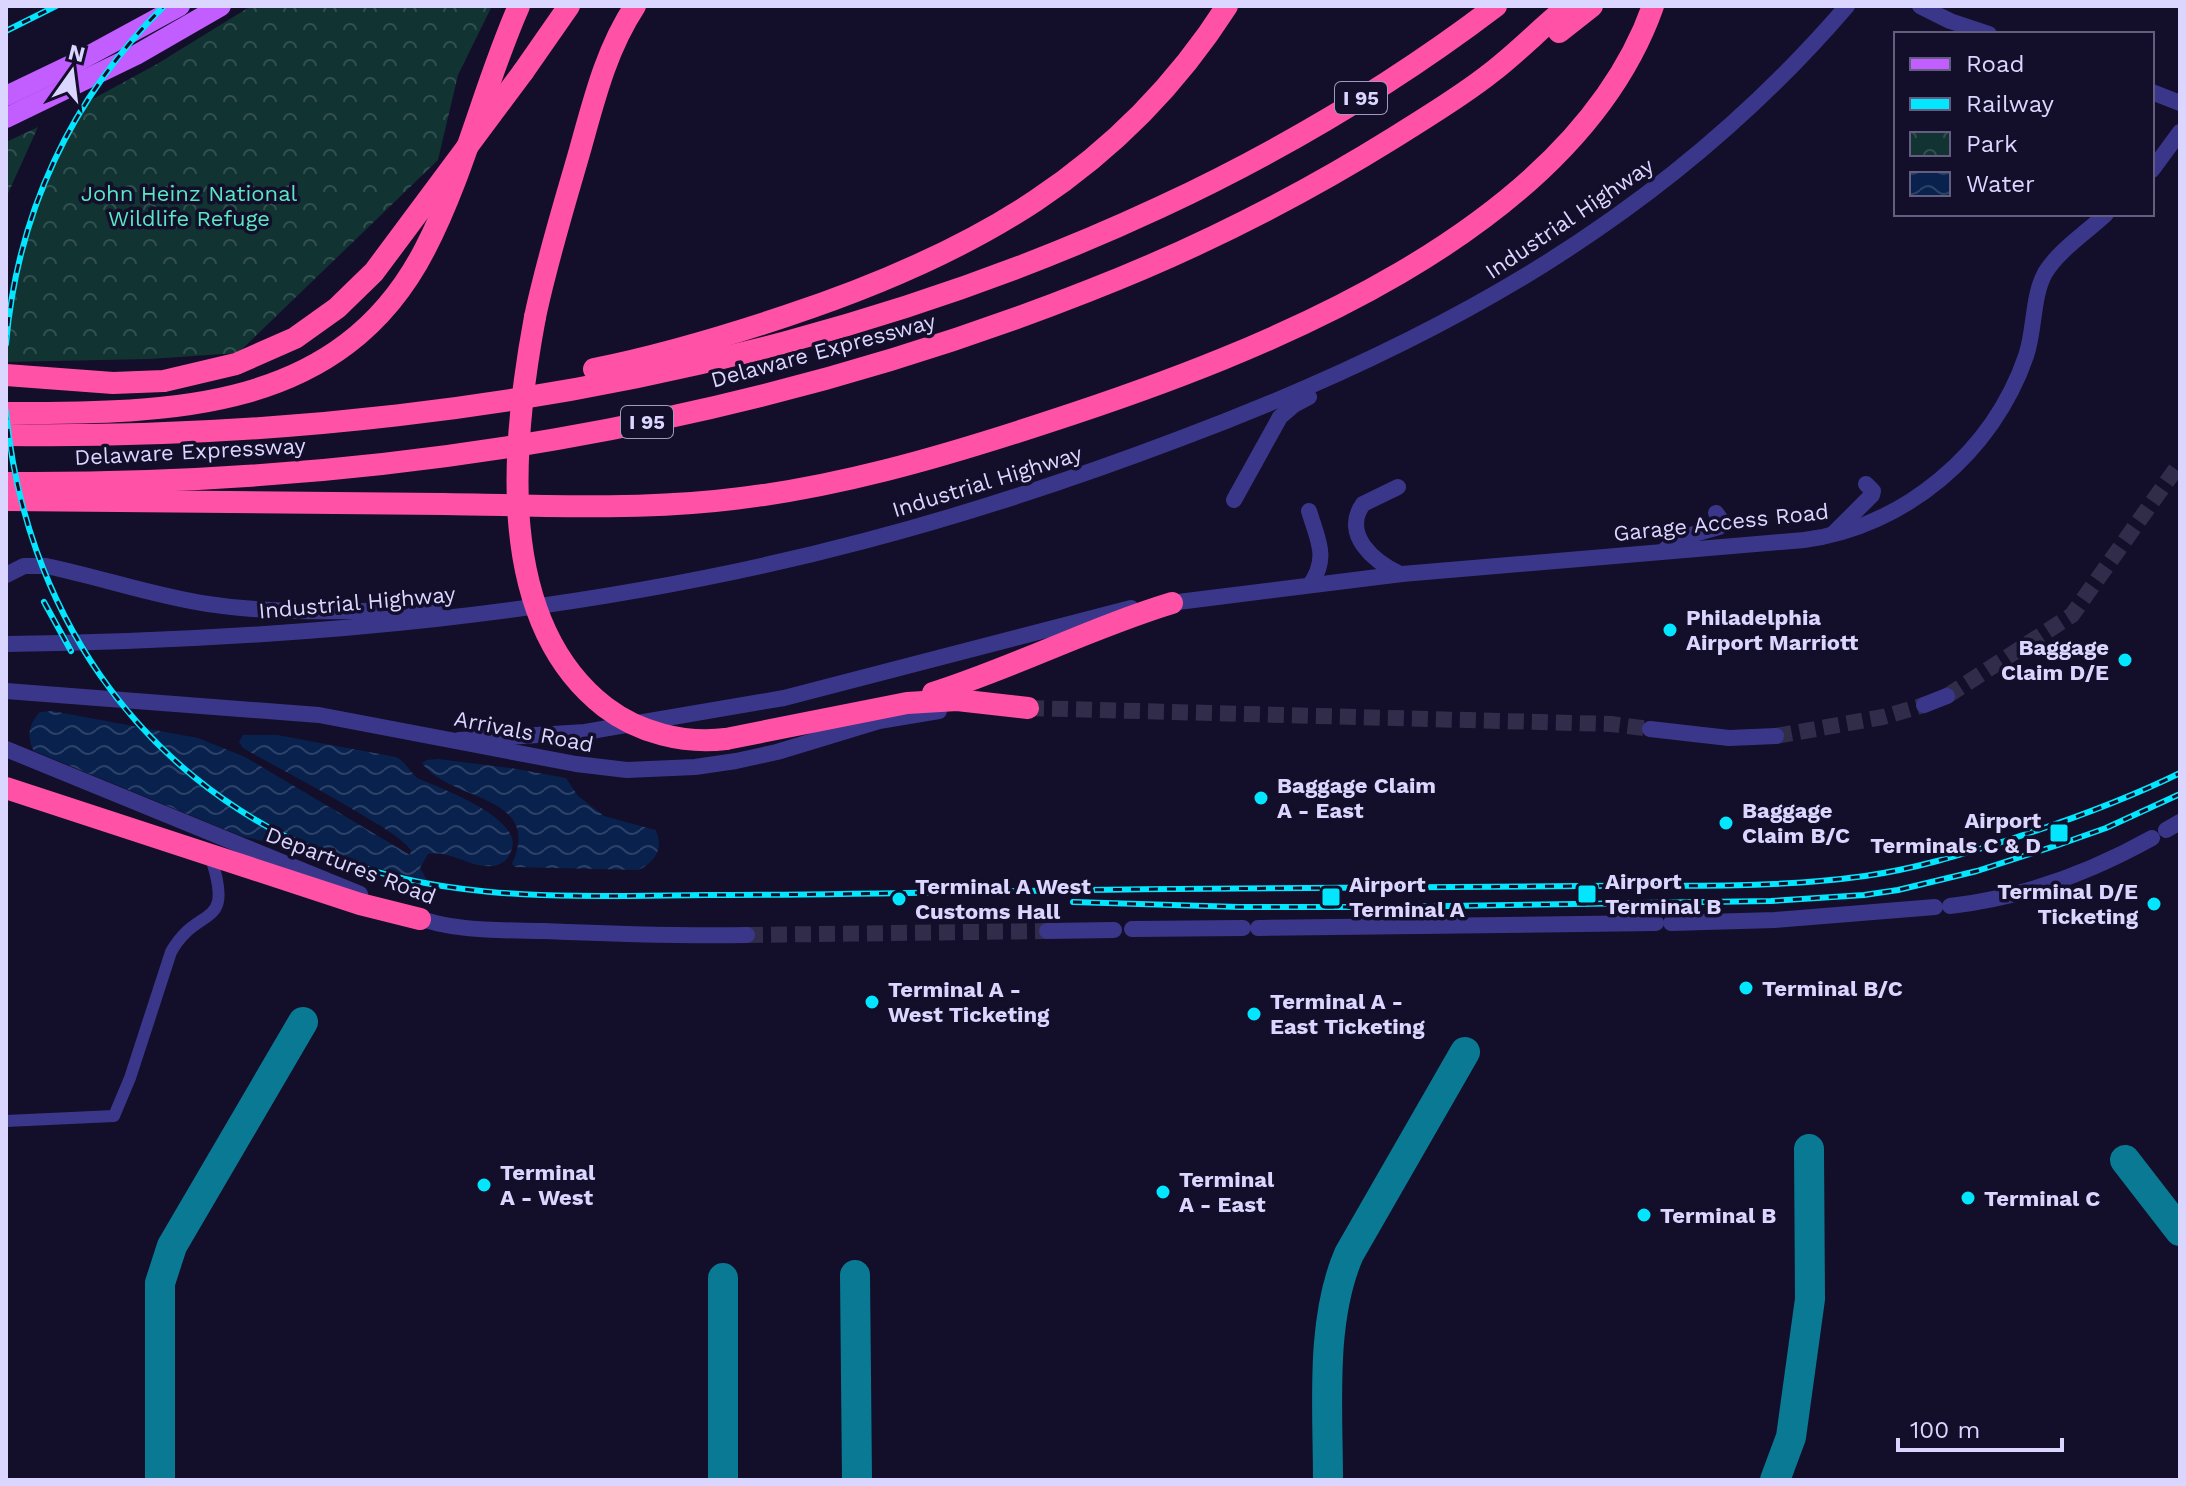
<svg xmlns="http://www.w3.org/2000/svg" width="2186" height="1486" viewBox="0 0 2186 1486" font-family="'Work Sans',sans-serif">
<defs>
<pattern id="park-crowns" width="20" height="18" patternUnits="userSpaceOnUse" patternTransform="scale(2)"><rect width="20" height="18" fill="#113332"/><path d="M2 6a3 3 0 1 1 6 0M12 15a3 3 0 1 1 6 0" fill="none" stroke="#335051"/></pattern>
<pattern id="water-waves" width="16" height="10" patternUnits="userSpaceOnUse" patternTransform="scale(2)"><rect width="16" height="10" fill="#09224d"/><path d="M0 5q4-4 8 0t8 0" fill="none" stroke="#2c4168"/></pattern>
</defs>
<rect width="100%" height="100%" fill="#130e29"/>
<!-- park -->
<g fill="url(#park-crowns)">
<polygon points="251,6 492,6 458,75 438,160 238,353 150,359 6,362 6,337 13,289 28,229 62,147 89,101 157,64"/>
<polygon points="38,127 6,198 6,142"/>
</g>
<!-- water -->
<g fill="url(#water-waves)">
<path d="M52,711L198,738L245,757L410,855L411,850C397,834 377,824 359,813C321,790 282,770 243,748L239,742L243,735H277L396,757C406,762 409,771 417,778C440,788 526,819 511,851C508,860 502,865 493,866C469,868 449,849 428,854L420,868L427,880L241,836L34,751C26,738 29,723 40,712Z"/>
<path d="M438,759L517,769L566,778L578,796L604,816L655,830C665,846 655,863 638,870L515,867L512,864C544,793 449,802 422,763L427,760Z"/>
</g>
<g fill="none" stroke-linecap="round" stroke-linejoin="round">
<!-- taxiway -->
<g stroke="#0a7a94" stroke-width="30">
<polyline points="2125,1160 2180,1231"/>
<polyline points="855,1275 857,1480"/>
<polyline points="723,1278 723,1480"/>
<polyline points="160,1480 160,1283 172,1246 303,1022"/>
<path d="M1328,1480C1328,1407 1320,1321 1349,1254L1465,1052"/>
<polyline points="1775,1480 1791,1437 1810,1299 1809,1149"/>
</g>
<!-- tertiary-tunnel -->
<g stroke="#312c49" stroke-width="16" stroke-dasharray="16 8" stroke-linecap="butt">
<polyline points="1947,696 2072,615 2180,463"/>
<polyline points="1028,708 1611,724 1650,729"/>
<polyline points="1776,736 1883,717 1924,705"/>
<polyline points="747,935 1047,931"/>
</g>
<!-- minor -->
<path stroke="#3a378b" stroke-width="12" d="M6,1121L114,1116L130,1078L171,952C198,903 236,932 210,855"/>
<!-- tertiary -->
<g stroke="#3a378b" stroke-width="16">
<polyline points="1920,6 1950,21 1989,34"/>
<polyline points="2152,92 2180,103"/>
<polyline points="2152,170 2180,132"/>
<path d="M1398,487L1363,504C1341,535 1375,562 1400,574"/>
<polyline points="1234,500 1280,417 1294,405 1309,397"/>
<path d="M1309,511C1318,541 1329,557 1310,585"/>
<polyline points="1834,533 1872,495 1873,491 1866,484"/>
<polyline points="1664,551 1676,539 1719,527 1721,520 1716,513"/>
<path d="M6,575L24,566H46C100,577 153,596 208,604C282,615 360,611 435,609"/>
<path d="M1162,604L1402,574L1804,540C1905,527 1993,452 2026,356C2035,330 2032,297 2045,273C2059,250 2087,232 2106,214"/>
<path d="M6,644C293,640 585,615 864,541C971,513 1076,478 1179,439C1438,342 1665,218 1847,6"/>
<polyline points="6,691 319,715 576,764 627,770 695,767 736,761 777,752 879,721 939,711"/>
<polyline points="1924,705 1947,696"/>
<polyline points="1650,729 1729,738 1776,736"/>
<polyline points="459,740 585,732 784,698 1131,608"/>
<polyline points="6,749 360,894"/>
<polyline points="2166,830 2180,822"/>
<path d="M1950,906C2021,898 2089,873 2152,838"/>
<path d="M411,915C451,932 501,930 544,931C612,934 680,936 747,935"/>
<polyline points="1671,923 1775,920 1935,907"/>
<polyline points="1258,928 1656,923"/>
<polyline points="1132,929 1243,928"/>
<polyline points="1047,931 1114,930"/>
</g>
<!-- primary -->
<g stroke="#c25dff" stroke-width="20">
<polyline points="6,96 77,62 180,6"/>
<polyline points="6,118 136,55 221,6"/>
</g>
<!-- motorway -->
<g stroke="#ff51a5" stroke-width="22">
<polyline points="1559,32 1592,6"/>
<polyline points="523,72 569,6"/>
<path d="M535,317C547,260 564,206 580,150C594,100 606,50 635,6"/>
<path d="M594,369C659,356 723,337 786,316C970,255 1120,173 1227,6"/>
<path d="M6,413C168,413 340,414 425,249C465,172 484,85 519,6"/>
<path d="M6,435C520,442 1080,322 1496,6"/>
<path d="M6,483C375,486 744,427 1088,291C1196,249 1297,198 1395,137C1428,116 1462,96 1492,72C1519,51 1542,27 1568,6"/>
<path d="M6,500C151,502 297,503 443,504C533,505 625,510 715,501C830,490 942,457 1051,421C1260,353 1573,232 1653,6"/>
<path d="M933,693C1015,667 1090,628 1172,603"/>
<polyline points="726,739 907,703 957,700 1028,708"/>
<polyline points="6,788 360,904 420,919"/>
</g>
<!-- rail casing -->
<g stroke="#02e7ff" stroke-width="6">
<g id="rail">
<polyline points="6,31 56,6"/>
<path d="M6,344C17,214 71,98 164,6"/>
<path d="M6,411C24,605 134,773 317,851C440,904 574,896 706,895C862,895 1018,890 1174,889C1310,888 1446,887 1581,886C1675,885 1771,889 1865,876C1914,869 1961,855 2008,840C2067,821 2125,800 2180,773"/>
<polyline points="44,602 71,651"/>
<polyline points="1073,902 1239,907 1386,907 1771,901 1864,895 1898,890 1977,871 2058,845 2106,828 2180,794"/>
</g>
</g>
<!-- rail -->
<use href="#rail" stroke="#130e29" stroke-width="3" stroke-dasharray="9" stroke-linecap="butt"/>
<!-- motorway-bridge -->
<g stroke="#ff51a5" stroke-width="22">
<path d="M535,317C512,440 493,620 605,707C639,733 684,744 726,739"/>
<polyline points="6,375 113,383 164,381 236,364 295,338 337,308 374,272 523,72"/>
</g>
</g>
<!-- markers -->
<g fill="#02e7ff" stroke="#130e29" stroke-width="3">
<circle cx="1670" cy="630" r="8"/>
<circle cx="2125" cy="660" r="8"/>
<circle cx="1261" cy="798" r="8"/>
<circle cx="1726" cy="823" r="8"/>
<rect x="2049" y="823" width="20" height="20" rx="4"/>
<rect x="1577" y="884" width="20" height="20" rx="4"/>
<rect x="1321" y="887" width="20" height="20" rx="4"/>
<circle cx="899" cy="899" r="8"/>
<circle cx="2154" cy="904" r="8"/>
<circle cx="1746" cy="988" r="8"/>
<circle cx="872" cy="1002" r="8"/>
<circle cx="1254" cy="1014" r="8"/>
<circle cx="484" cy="1185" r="8"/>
<circle cx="1163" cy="1192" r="8"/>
<circle cx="1968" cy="1198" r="8"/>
<circle cx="1644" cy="1215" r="8"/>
</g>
<g text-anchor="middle" stroke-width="7" stroke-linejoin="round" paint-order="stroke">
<!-- shield labels -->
<g fill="#130e29" stroke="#9f9abf" stroke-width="2">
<rect x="1335" y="82" width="52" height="32" rx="6"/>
<rect x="621" y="406" width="52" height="32" rx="6"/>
</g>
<g font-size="20" font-weight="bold" fill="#dbd6ff">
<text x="1361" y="105">I 95</text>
<text x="647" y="429">I 95</text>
</g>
<!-- park labels -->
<g font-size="22" fill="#5ae7c3" stroke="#130e29">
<text x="189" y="201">John Heinz National<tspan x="189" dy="25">Wildlife Refuge</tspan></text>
</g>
<!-- street labels -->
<g font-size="22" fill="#dbd6ff" stroke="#130e29">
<text transform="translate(1569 218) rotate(-34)" y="8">Industrial Highway</text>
<text transform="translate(823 350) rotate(-15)" y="8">Delaware Expressway</text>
<text transform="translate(190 451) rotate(-3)" y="8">Delaware Expressway</text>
<text transform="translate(987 481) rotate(-17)" y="8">Industrial Highway</text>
<text transform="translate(1721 522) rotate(-6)" y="8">Garage Access Road</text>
<text transform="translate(357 602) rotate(-5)" y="8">Industrial Highway</text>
<text transform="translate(524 731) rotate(11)" y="8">Arrivals Road</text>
<text transform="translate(351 865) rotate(21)" y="8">Departures Road</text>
</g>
<!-- poi labels -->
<g font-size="22" font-weight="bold" fill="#dbd6ff" stroke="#130e29" text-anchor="start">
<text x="1686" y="625">Philadelphia<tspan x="1686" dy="25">Airport Marriott</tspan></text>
<text x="2109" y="655" text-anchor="end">Baggage<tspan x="2109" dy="25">Claim D/E</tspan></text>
<text x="1277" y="793">Baggage Claim<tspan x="1277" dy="25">A - East</tspan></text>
<text x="1742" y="818">Baggage<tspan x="1742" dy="25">Claim B/C</tspan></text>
<text x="2041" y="828" text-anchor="end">Airport<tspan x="2041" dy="25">Terminals C &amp; D</tspan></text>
<text x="1605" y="889">Airport<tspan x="1605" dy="25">Terminal B</tspan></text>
<text x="1349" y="892">Airport<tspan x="1349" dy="25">Terminal A</tspan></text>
<text x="915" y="894">Terminal A West<tspan x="915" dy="25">Customs Hall</tspan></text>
<text x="2138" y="899" text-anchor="end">Terminal D/E<tspan x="2138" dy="25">Ticketing</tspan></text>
<text x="1762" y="996">Terminal B/C</text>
<text x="888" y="997">Terminal A -<tspan x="888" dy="25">West Ticketing</tspan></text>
<text x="1270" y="1009">Terminal A -<tspan x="1270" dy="25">East Ticketing</tspan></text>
<text x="500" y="1180">Terminal<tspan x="500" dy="25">A - West</tspan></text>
<text x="1179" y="1187">Terminal<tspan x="1179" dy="25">A - East</tspan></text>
<text x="1984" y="1206">Terminal C</text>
<text x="1660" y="1223">Terminal B</text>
</g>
</g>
<!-- border -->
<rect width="2186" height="1486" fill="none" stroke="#dbd6ff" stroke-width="16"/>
<!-- legend -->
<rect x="1894" y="32" width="260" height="184" fill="#130e29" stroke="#635e7f" stroke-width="2"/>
<rect x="1910" y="58" width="40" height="12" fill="#c25dff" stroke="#635e7f" stroke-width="2"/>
<text x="1966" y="72" font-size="24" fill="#dbd6ff">Road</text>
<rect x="1910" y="98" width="40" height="12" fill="#02e7ff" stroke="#635e7f" stroke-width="2"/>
<text x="1966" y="112" font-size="24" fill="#dbd6ff">Railway</text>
<rect x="1910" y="132" width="40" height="24" fill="url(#park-crowns)" stroke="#635e7f" stroke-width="2"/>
<text x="1966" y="152" font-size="24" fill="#dbd6ff">Park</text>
<rect x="1910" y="172" width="40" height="24" fill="url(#water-waves)" stroke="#635e7f" stroke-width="2"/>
<text x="1966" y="192" font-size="24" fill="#dbd6ff">Water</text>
<!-- north arrow -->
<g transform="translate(72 72) rotate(14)" stroke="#130e29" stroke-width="6" paint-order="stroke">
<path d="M0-6L14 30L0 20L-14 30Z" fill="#dbd6ff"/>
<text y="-12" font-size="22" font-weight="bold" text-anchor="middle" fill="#dbd6ff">N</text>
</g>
<!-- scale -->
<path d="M1898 1438v12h164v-12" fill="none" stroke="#dbd6ff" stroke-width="4"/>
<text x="1910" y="1438" font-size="24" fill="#dbd6ff" stroke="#130e29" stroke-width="6" paint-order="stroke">100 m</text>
</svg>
